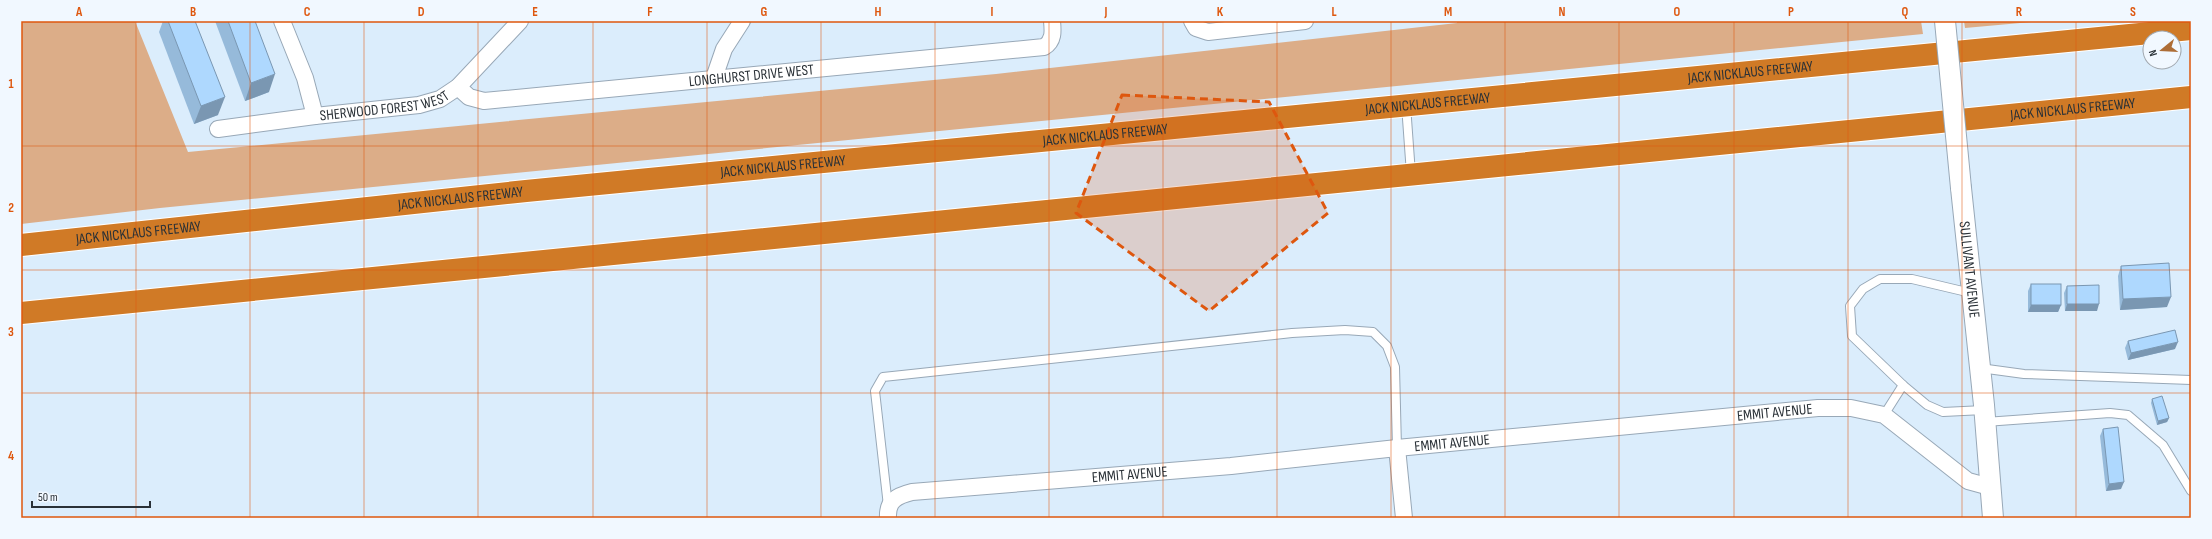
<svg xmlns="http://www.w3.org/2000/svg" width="2212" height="539" viewBox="0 0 2212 539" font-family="'Sofia Sans Condensed',sans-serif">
<rect width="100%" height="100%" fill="#dbedfc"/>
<!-- green -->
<g fill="#dcad88">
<polygon points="21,21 135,21 188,152 996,74 1457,23 1457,21 1921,21 1923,34 160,208 21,224"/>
<polygon points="1964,21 2041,21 1965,28"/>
</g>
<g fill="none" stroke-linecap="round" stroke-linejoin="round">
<!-- service casing -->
<g stroke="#98a8b7" stroke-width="10">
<g id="service">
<polyline points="1406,105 1411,174"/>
<polyline points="1980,368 2024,374 2191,380"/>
<polyline points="1903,385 1852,336 1850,306 1863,289 1880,279 1912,279 1971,293"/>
<polyline points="1884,415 1903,385 1927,405 1943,412 1984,410"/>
<polyline points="1985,422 2110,413 2128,415 2163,445 2191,491"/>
<polyline points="888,506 875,391 883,377 902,375 1292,333 1345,330 1373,332 1387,346 1395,367 1397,448"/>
</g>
</g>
<!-- minor casing -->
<g stroke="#98a8b7" stroke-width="18">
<g id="minor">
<polyline points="282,21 305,78 315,116"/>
<polyline points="1192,21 1196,28 1208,32 1305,21"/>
<polyline points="714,78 724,49 742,21"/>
<path id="s1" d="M458,87L469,97L484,101L1044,47C1054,41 1053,31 1052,21"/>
<path id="s2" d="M218,129L315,116L419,105L440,99L458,87L520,21"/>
<polyline points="1397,448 1404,518"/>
<path id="s3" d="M888,518C887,501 896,496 912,492L1231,466L1397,448L1818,408H1851L1884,415L1968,481L1990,487"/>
</g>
</g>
<!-- tertiary casing -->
<g stroke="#98a8b7" stroke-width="22">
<g id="tertiary">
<path id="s4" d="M1961,188L1984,405L1993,518"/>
</g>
</g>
<!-- motorway casing -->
<g stroke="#fff" stroke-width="24">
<g id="motorway">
<path id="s5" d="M21,245L526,191L2191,29"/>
<path id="s6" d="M21,313L2191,97"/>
</g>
</g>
<!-- service -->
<use href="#service" stroke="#fff" stroke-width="8"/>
<!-- minor -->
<use href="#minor" stroke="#fff" stroke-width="16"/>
<!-- tertiary -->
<use href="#tertiary" stroke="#fff" stroke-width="20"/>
<!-- motorway -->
<use href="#motorway" stroke="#d07a26" stroke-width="22"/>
<!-- tertiary-bridge casing -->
<g stroke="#98a8b7" stroke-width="22" stroke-linecap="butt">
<polyline id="tertiary-bridge" points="1945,21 1961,188"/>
</g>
<!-- tertiary-bridge -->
<use href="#tertiary-bridge" stroke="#fff" stroke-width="20"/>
</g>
<!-- wall -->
<g fill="#96bada">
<polygon points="163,21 195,21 218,115 194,124 159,32"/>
<polygon points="215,21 255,21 269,92 245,101"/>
<polygon points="2121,266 2167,307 2120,310 2118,276"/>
<polygon points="2031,284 2061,305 2058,312 2028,312 2028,291"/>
<polygon points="2067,286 2097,311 2065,311 2064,293"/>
<polygon points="2128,341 2175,349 2128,360 2125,348"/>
<polygon points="2152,399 2169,418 2167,422 2157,425 2151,403"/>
<polygon points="2103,429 2121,489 2106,491 2100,436"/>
</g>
<!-- shaded-wall -->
<g fill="#7a97b2">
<polygon points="275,74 269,92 245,101 251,83"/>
<polygon points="225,97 218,115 194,124 201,106"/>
<polygon points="2171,297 2167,307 2120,310 2123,299"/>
<polygon points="2067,304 2099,304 2097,311 2065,311"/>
<polygon points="2031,305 2061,305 2058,312 2028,312"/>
<polygon points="2178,342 2175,349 2128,360 2131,353"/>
<polygon points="2169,418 2167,422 2157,425 2158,421"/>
<polygon points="2124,482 2121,489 2106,491 2109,484"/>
</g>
<!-- building -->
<g fill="#aed8fe" stroke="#7a97b2">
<polygon points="168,21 195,21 225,97 201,106"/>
<polygon points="228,21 255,21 275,74 251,83"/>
<polygon points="2169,263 2171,297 2123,299 2121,266"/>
<rect x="2031" y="284" width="30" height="21"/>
<polygon points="2099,285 2099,304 2067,304 2067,286"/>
<polygon points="2175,330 2178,342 2131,353 2128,341"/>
<polygon points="2162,396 2169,418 2158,421 2152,399"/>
<polygon points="2118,427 2124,482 2109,484 2103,429"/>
</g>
<!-- marked area -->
<path fill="#de570e" fill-opacity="0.2" stroke="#de570e" stroke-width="3" stroke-dasharray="8 5" stroke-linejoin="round" d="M1122,95L1269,102L1328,213L1209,311L1076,213Z"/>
<!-- grid -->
<path fill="none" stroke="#de570e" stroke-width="1" stroke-opacity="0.55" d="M136,21V518M250,21V518M364,21V518M478,21V518M593,21V518M707,21V518M821,21V518M935,21V518M1049,21V518M1163,21V518M1277,21V518M1391,21V518M1505,21V518M1619,21V518M1734,21V518M1848,21V518M1962,21V518M2076,21V518M21,146H2191M21,270H2191M21,393H2191"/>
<g text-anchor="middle" stroke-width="3.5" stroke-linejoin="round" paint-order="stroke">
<!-- street labels -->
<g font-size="15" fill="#2a3137" stroke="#f1f8ff">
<text dy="5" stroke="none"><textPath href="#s5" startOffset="1738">JACK NICKLAUS FREEWAY</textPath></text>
<text dy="5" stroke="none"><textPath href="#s1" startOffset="299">LONGHURST DRIVE WEST</textPath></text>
<text dy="5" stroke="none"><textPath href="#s2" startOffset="168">SHERWOOD FOREST WEST</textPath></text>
<text dy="5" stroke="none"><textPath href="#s5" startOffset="1414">JACK NICKLAUS FREEWAY</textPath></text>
<text dy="5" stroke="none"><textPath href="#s6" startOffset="2062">JACK NICKLAUS FREEWAY</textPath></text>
<text dy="5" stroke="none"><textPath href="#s5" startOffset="1090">JACK NICKLAUS FREEWAY</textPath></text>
<text dy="5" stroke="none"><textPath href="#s5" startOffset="766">JACK NICKLAUS FREEWAY</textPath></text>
<text dy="5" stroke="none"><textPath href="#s5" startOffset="442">JACK NICKLAUS FREEWAY</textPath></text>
<text dy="5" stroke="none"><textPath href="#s5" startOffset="118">JACK NICKLAUS FREEWAY</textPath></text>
<text dy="5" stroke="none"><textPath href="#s4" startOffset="82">SULLIVANT AVENUE</textPath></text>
<text dy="5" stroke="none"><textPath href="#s3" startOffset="906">EMMIT AVENUE</textPath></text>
<text dy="5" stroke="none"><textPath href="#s3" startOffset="582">EMMIT AVENUE</textPath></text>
<text dy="5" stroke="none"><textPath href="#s3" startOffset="258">EMMIT AVENUE</textPath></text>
</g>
</g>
<!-- border -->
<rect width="2212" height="539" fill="none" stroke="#f1f8ff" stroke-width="44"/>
<!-- north arrow -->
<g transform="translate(2162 50) rotate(252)"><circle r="19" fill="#f1f8ff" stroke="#a1a8af"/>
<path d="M0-3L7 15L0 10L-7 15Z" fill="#ad6d36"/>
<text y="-6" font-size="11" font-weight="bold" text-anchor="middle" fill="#2a3137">N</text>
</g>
<!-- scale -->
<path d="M32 501v6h118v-6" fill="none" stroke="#2a3137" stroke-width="2"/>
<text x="38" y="501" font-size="12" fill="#2a3137" stroke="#f1f8ff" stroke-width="3" paint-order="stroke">50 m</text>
<rect x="22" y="22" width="2168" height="495" fill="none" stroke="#de570e" stroke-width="1.5"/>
<g font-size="13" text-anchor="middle" font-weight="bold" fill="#de570e">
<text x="79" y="16">A</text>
<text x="193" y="16">B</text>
<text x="307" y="16">C</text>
<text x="421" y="16">D</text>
<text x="535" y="16">E</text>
<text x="650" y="16">F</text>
<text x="764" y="16">G</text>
<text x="878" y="16">H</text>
<text x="992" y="16">I</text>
<text x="1106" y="16">J</text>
<text x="1220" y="16">K</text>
<text x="1334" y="16">L</text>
<text x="1448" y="16">M</text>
<text x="1562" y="16">N</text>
<text x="1677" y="16">O</text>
<text x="1791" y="16">P</text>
<text x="1905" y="16">Q</text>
<text x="2019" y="16">R</text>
<text x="2133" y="16">S</text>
<text x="11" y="88">1</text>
<text x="11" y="212">2</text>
<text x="11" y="336">3</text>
<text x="11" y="460">4</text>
</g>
</svg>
